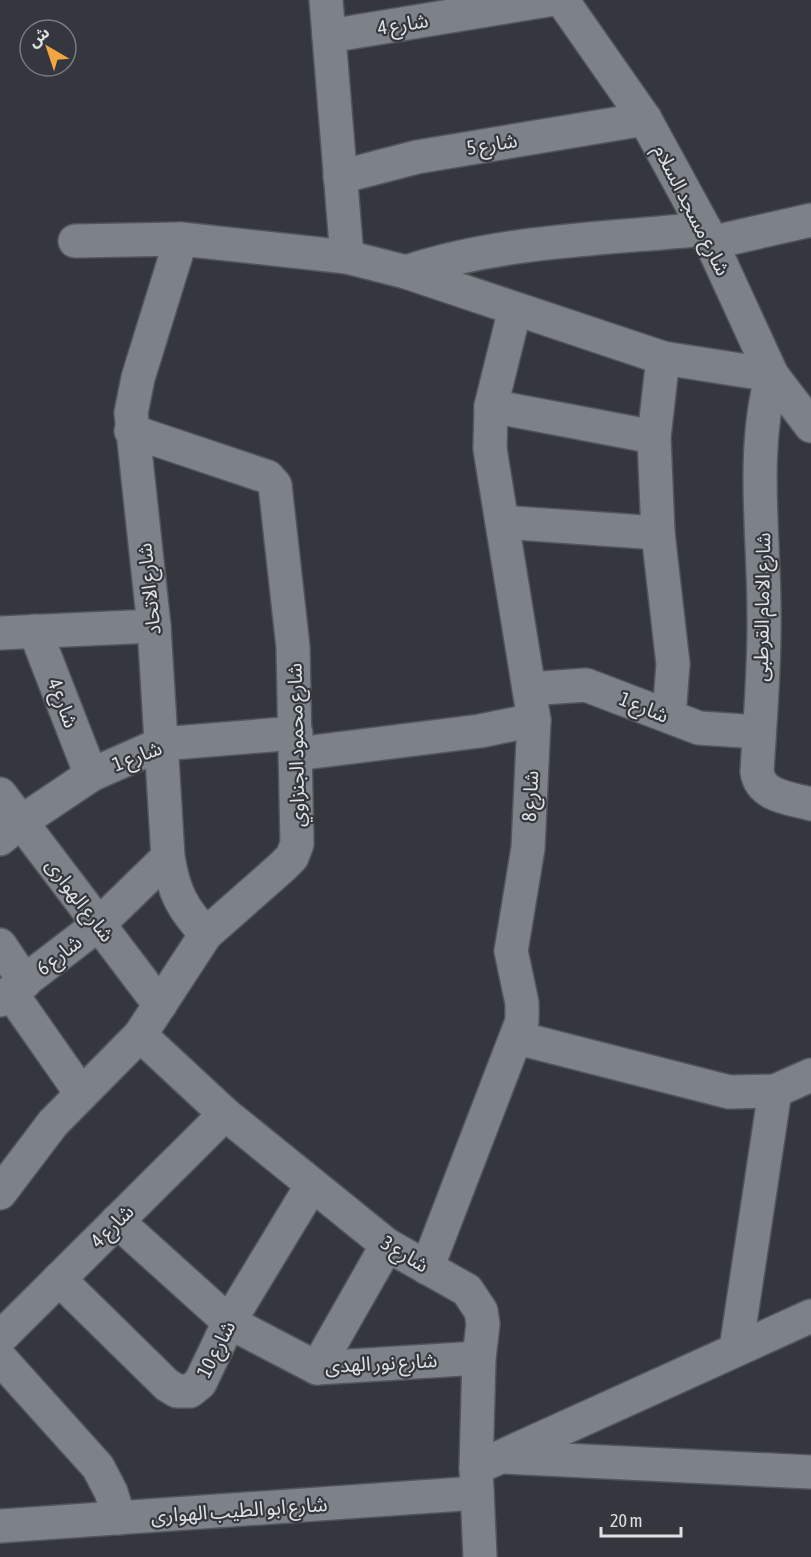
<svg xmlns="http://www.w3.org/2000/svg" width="811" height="1557" viewBox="0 0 811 1557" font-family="'Asap Condensed','Noto Sans Arabic',sans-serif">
<rect width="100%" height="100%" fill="#34383e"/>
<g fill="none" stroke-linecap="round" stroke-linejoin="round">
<!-- minor casing -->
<g stroke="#52555a" stroke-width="36">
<g id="minor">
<polyline points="326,0 347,257"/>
<polyline points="562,0 645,119 705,229 772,375 811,426"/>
<polyline points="329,36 548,0"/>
<polyline points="340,177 417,157 645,119"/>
<path d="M181,239L138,378L131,413L154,626L168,857C174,893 182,908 206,934"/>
<path d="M75,241L181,239L347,257L406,272L663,358L772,375C751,451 764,534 764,612C765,665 760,719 757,772C761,797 790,798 811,804"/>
<polyline points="710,243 811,220"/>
<path d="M406,272C502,240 605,239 705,229"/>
<polyline points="663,358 654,437 658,533 673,664 669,716"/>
<polyline points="491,406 654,437"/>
<polyline points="502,522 658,533"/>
<polyline points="35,631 91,775"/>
<polyline points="0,633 154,626"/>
<polyline points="529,689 586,685 699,728 759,732"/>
<polyline points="296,754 480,731 534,720"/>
<polyline points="0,794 160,1005"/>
<polyline points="0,839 21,822 91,775 161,744 296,733"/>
<polyline points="0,945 25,982"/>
<polyline points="11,993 81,1093"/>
<polyline points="0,1000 99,924 168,857"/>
<polyline points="140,1035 225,1114 387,1245 467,1290 481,1311 483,1324 479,1358 476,1468 480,1557"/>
<polyline points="518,1038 729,1092 775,1091 811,1075"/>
<polyline points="0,1193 53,1123 140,1035 206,934 282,867 292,857 297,844 293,647 275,485 268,477 131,431"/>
<polyline points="117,1221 229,1322 317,1368 479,1358"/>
<polyline points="427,1268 522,1021 522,1003 511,951 528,848 534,720 490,449 491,406 515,309"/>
<polyline points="59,1279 167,1385 177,1391 190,1391 200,1383 229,1322 312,1185"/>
<polyline points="0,1338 225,1114"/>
<polyline points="736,1349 775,1091"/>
<polyline points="0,1358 98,1467 111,1492 119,1518"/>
<polyline points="317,1368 387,1245"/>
<polyline points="504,1457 811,1472"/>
<polyline points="476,1468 811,1316"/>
<polyline points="0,1526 477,1493"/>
</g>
</g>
<!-- minor -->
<use href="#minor" stroke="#7d8188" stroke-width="33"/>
</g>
<g text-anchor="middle" stroke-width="4.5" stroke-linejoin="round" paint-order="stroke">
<!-- street labels -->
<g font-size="20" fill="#dee0e4" stroke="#34383e">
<text transform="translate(403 24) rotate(-9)" y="7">شارع 4</text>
<text transform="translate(492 144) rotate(-9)" y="7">شارع 5</text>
<text transform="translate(692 210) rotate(63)" y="7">شارع مسجد السلام</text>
<text transform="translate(149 589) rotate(-96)" y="7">شارع الاتحاد</text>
<text transform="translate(762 607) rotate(-89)" y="7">شارع الامام القرطبى</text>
<text transform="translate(63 703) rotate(69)" y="7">شارع 4</text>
<text transform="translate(644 707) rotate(22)" y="7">شارع 1</text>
<text transform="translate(296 745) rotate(-91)" y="7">شارع محمود الجنزاوي</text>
<text transform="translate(137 756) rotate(-21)" y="7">شارع 1</text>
<text transform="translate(530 796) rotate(-87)" y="7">شارع 8</text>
<text transform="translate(80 900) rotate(53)" y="7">شارع الهوارى</text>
<text transform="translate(59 955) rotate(-38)" y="7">شارع 6</text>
<text transform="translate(112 1226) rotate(-45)" y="7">شارع 4</text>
<text transform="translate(405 1254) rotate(31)" y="7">شارع 3</text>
<text transform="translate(216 1349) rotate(-63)" y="7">شارع 10</text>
<text transform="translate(381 1363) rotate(-3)" y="7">شارع نور الهدى</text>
<text transform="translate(239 1510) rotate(-4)" y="7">شارع ابو الطيب الهوارى</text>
</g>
</g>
<!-- north arrow -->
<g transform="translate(48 48) rotate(321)"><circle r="28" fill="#34383e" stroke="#787b80" stroke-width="1.5"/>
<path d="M0-4.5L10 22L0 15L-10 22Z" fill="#f2a541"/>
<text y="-9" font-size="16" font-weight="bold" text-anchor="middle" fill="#dee0e4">ش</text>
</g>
<!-- scale -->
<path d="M601 1527v9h80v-9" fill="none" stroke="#dee0e4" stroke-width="3"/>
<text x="610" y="1527" font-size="18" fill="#dee0e4" stroke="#34383e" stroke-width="4.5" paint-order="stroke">20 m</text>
</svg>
